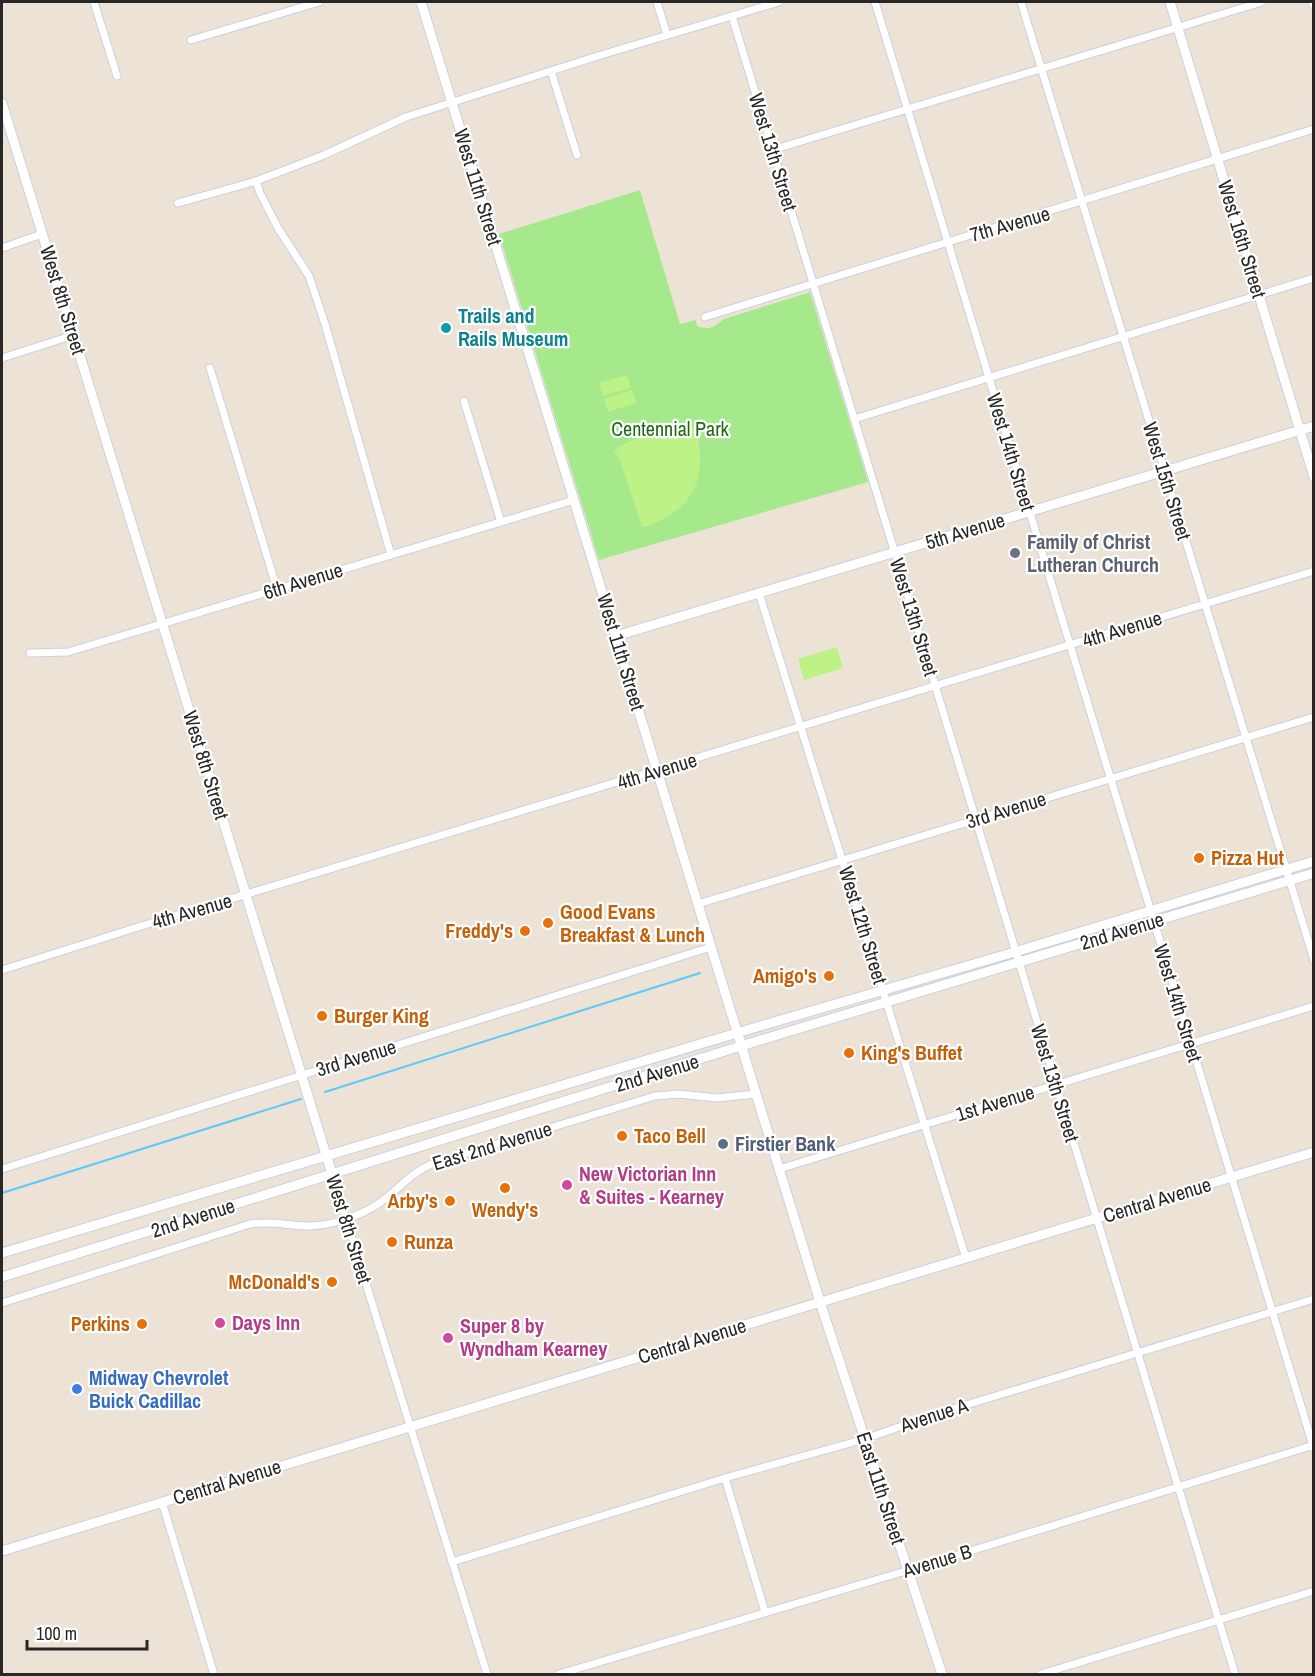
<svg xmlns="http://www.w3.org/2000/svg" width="1315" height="1676" viewBox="0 0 1315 1676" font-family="'Archivo Narrow',sans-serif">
<rect width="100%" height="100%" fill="#ece3d6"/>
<!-- green -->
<path fill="#a6e98c" d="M640,190L680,324L696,320L697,326C710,331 714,327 724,319L810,292L868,482L599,560L499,234Z"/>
<!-- pitch -->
<g fill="#bef286">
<polygon points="627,375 631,388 603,396 599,383"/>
<polygon points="632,390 636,403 608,412 604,399"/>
<path d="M696,427C707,478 697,508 645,527L642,526L620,460L614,453C620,443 646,434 657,438Z"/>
<polygon points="837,647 843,668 804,680 798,659"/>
</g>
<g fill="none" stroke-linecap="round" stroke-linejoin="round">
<!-- stream -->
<g stroke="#5dc8fa" stroke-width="2">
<polyline points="325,1092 700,973"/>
<polyline points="2,1193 301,1099"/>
</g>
<!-- street casing -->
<g stroke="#cbcfe2" stroke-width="9">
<g id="street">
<polyline points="94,2 117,76"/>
<polyline points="657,2 667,35"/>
<polyline points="875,2 1314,1449"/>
<polyline points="1021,2 1314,960"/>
<polyline points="1312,2 1314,6"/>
<polyline points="732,16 1235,1674"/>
<polyline points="191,40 319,2"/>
<polyline points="551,71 577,155"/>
<polyline points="772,150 1262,2"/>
<polyline points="256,181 260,193 278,228 309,276 325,324 391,555"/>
<polyline points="178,203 256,181 324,155 406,117 601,55 779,2"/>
<polyline points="2,248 42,234"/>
<path d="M705,317C908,255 1111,193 1314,129"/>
<polyline points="2,358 74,335"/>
<polyline points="210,368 277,589"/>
<polyline points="464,401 501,522"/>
<polyline points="854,419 1314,278"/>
<polyline points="759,593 966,1258"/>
<polyline points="30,653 68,652 574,500"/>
<polyline points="698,904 1314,717"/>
<polyline points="2,970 138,927 1314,571"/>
<polyline points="2,1169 711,947"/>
<polyline points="779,1169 1314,1006"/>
<polyline points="332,1174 487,1674"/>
<path d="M2,1303L250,1224C269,1221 286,1225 305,1226C327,1227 357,1217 375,1206C398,1192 407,1174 434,1163L655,1096L678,1094L717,1098L756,1094"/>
<polyline points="725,1478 765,1612"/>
<polyline points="162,1502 214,1674"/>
<polyline points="452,1562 725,1478 865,1439 930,1416 1314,1299"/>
<polyline points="559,1674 909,1570 1314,1445"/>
<polyline points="1041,1674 1314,1591"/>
</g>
</g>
<!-- secondary casing -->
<g stroke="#cbcfe2" stroke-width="11">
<g id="secondary">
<polyline points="421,2 820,1302 942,1674"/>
<polyline points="1170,2 1314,477"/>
<polyline points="2,103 332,1174"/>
<polyline points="616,636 1314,426"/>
<polyline points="2,1253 767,1024 1015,952 1314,861"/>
<polyline points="2,1277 741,1046 1314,873"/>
<polyline points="2,1551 1314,1152"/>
</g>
</g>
<!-- street -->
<use href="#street" stroke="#fff" stroke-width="7"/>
<!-- secondary -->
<use href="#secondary" stroke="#fff" stroke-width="9"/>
</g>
<!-- markers -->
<circle fill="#0f9aa8" stroke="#fff" stroke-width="2" cx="446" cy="328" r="6"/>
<circle fill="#6b7280" stroke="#fff" stroke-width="2" cx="1015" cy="553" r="6"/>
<g fill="#e8710a" stroke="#fff" stroke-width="2">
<circle cx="1199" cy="858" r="6"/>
<circle cx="548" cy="923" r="6"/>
<circle cx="525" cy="931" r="6"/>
<circle cx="829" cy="976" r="6"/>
<circle cx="322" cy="1016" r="6"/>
<circle cx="849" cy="1053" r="6"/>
<circle cx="622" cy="1136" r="6"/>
<circle cx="505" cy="1188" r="6"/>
<circle cx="450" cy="1201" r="6"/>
<circle cx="392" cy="1242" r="6"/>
<circle cx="332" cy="1282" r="6"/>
<circle cx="142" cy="1324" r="6"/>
</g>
<circle fill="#5c6f8a" stroke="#fff" stroke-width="2" cx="723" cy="1144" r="6"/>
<g fill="#d1479c" stroke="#fff" stroke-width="2">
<circle cx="567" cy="1185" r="6"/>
<circle cx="220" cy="1323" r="6"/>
<circle cx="448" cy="1338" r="6"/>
</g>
<circle fill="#3f7fe0" stroke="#fff" stroke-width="2" cx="77" cy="1389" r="6"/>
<g text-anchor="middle" stroke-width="4.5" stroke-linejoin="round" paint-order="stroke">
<!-- street labels -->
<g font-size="20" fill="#272727" stroke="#fff">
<text transform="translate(773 152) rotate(73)" y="7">West 13th Street</text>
<text transform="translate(478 187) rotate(73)" y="7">West 11th Street</text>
<text transform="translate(1010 224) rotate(-16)" y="7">7th Avenue</text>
<text transform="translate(1242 239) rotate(73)" y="7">West 16th Street</text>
<text transform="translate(63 300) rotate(73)" y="7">West 8th Street</text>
<text transform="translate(1011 452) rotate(73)" y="7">West 14th Street</text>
<text transform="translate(1167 481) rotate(73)" y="7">West 15th Street</text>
<text transform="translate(965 531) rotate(-17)" y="7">5th Avenue</text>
<text transform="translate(303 581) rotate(-17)" y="7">6th Avenue</text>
<text transform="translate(914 617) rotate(73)" y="7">West 13th Street</text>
<text transform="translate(1122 629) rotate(-17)" y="7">4th Avenue</text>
<text transform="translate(621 652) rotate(73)" y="7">West 11th Street</text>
<text transform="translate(206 765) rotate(73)" y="7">West 8th Street</text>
<text transform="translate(657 771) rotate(-17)" y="7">4th Avenue</text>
<text transform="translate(1006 810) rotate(-17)" y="7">3rd Avenue</text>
<text transform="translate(192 911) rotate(-16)" y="7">4th Avenue</text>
<text transform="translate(863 925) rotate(73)" y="7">West 12th Street</text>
<text transform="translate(1122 931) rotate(-17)" y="7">2nd Avenue</text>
<text transform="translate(1178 1003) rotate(73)" y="7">West 14th Street</text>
<text transform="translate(356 1058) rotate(-17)" y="7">3rd Avenue</text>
<text transform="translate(657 1073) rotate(-17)" y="7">2nd Avenue</text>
<text transform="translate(1055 1083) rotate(73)" y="7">West 13th Street</text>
<text transform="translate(995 1103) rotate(-17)" y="7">1st Avenue</text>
<text transform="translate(492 1146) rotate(-17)" y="7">East 2nd Avenue</text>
<text transform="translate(1157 1200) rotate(-17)" y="7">Central Avenue</text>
<text transform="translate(193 1218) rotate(-18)" y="7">2nd Avenue</text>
<text transform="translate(349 1229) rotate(73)" y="7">West 8th Street</text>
<text transform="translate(692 1341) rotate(-17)" y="7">Central Avenue</text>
<text transform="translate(934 1415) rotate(-18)" y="7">Avenue A</text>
<text transform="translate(227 1482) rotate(-17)" y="7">Central Avenue</text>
<text transform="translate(881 1488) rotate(72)" y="7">East 11th Street</text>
<text transform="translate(937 1561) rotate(-17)" y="7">Avenue B</text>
</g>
<!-- culture labels -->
<g font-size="20" font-weight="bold" fill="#0d838f" stroke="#fff" text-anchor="start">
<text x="458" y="323">Trails and<tspan x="458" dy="23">Rails Museum</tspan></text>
</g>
<!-- park labels -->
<g font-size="20" fill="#1f6912" stroke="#fff">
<text x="670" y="436">Centennial Park</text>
</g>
<!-- worship labels -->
<g font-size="20" font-weight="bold" fill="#5b616d" stroke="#fff" text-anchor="start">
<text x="1027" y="549">Family of Christ<tspan x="1027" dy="23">Lutheran Church</tspan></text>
</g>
<!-- food labels -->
<g font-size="20" font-weight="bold" fill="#c56008" stroke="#fff" text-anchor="start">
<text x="1211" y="865">Pizza Hut</text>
<text x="560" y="919">Good Evans<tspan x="560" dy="23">Breakfast &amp; Lunch</tspan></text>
<text x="513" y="938" text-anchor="end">Freddy's</text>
<text x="817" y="983" text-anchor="end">Amigo's</text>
<text x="334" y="1023">Burger King</text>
<text x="861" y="1060">King's Buffet</text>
<text x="634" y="1143">Taco Bell</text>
<text x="438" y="1208" text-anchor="end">Arby's</text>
<text x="505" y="1217" text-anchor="middle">Wendy's</text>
<text x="404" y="1249">Runza</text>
<text x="320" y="1289" text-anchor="end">McDonald's</text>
<text x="130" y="1331" text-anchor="end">Perkins</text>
</g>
<!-- service labels -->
<g font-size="20" font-weight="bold" fill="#4e5e75" stroke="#fff" text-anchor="start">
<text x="735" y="1151">Firstier Bank</text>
</g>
<!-- hotel labels -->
<g font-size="20" font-weight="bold" fill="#b23c85" stroke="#fff" text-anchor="start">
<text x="579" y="1181">New Victorian Inn<tspan x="579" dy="23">&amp; Suites - Kearney</tspan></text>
<text x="232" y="1330">Days Inn</text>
<text x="460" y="1333">Super 8 by<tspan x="460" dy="23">Wyndham Kearney</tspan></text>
</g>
<!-- shop labels -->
<g font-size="20" font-weight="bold" fill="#366cbe" stroke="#fff" text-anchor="start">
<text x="89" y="1385">Midway Chevrolet<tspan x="89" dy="23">Buick Cadillac</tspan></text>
</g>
</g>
<!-- border -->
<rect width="1315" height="1676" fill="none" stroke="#272727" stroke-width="6"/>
<!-- scale -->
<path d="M27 1640v9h120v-9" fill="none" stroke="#272727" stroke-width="3"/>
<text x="36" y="1640" font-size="18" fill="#272727" stroke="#ffffff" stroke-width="4.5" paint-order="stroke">100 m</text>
</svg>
